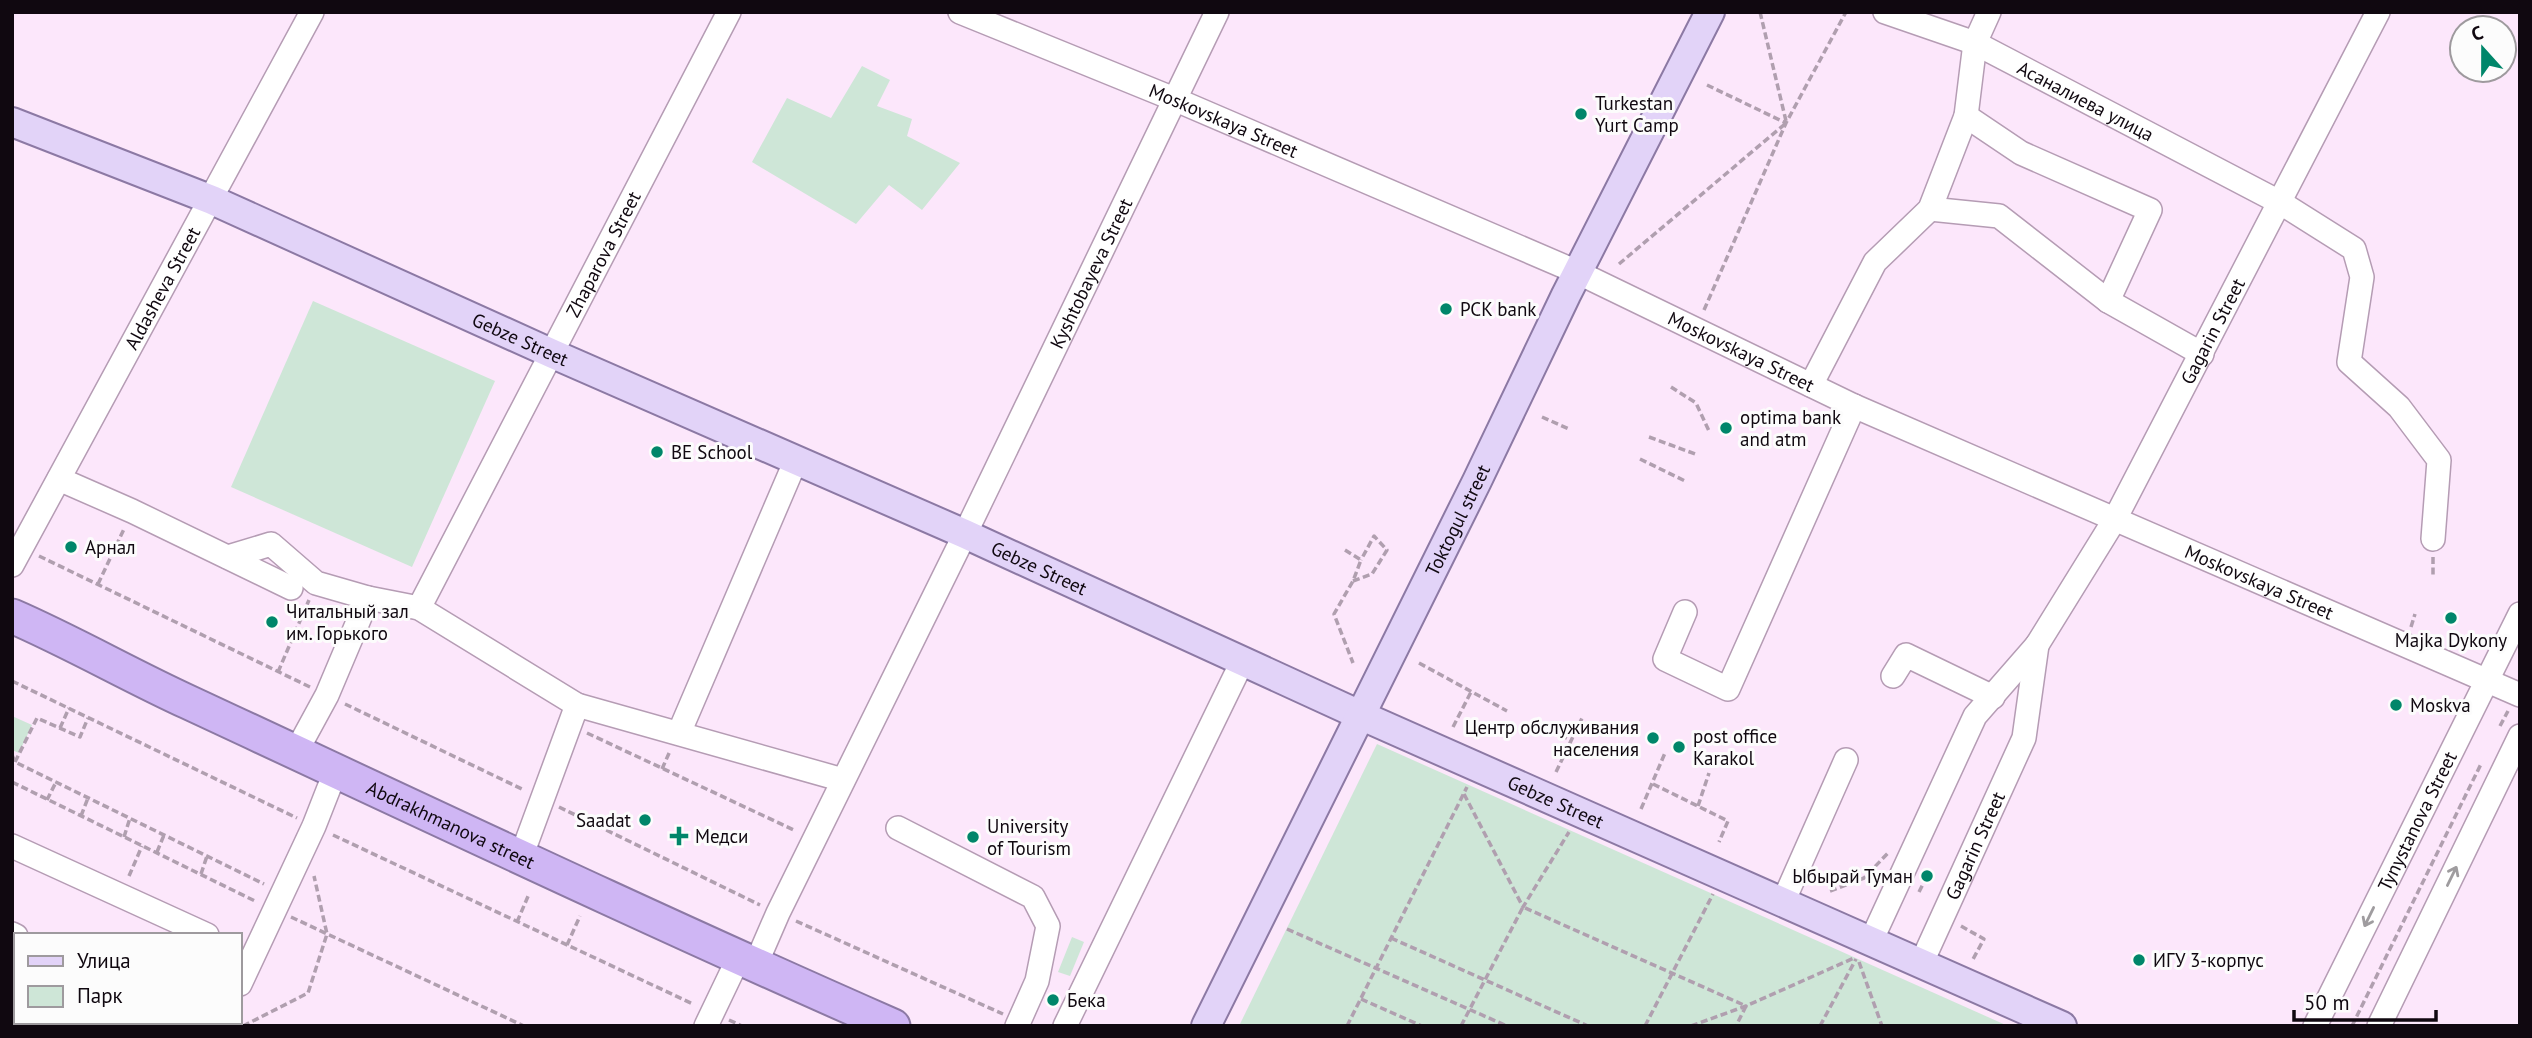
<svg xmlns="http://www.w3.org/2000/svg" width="2532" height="1038" viewBox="0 0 2532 1038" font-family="'PT Sans',sans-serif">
<rect width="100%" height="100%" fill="#fce7fb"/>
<!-- green -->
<g fill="#cee6d7">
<polygon points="862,66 890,80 877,106 912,119 907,136 960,163 922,210 889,185 856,224 752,162 787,98 831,118"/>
<polygon points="313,301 495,381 412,567 231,487"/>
<polygon points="12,716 32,725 19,753 12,750"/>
<polygon points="1377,744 2008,1026 1239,1026"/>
<polygon points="1072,937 1084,942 1070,976 1058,972"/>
</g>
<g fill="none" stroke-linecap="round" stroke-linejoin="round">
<!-- minor casing -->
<g stroke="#b59cb4" stroke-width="26">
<g id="minor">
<path id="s1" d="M960,12L1174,99L1577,272L1854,406L2520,695"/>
<path id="s2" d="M1885,12L1975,43L2281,203L2354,249L2362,277L2349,362L2399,407L2439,460L2433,539"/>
<polyline points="1966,116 2021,153 2150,210 2108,301"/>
<polyline points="1930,209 1999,216 2108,301 2202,354"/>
<polyline points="1811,385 1875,262 1930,209 1966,116 1975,43 1989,12"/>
<polyline points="59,479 132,511 291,588"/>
<polyline points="228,557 271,544 316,583 368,598 419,608 577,705 843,780"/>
<path id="s3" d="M12,565L312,12"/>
<path id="s4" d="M419,608L729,12"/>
<polyline points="1685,612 1665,659 1728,689 1854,406"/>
<polyline points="1893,676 1906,655 1993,697"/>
<polyline points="679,733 796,460"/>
<polyline points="296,752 327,695 368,598"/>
<polyline points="898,828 1033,897 1048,926 1037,981 1017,1026"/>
<polyline points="12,846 207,935"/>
<polyline points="521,857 577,705"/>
<polyline points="1783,902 1846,760"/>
<polyline points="12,934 16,936"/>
<path id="s5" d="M1871,941L1975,716L2037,645L2115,519L2378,12"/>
<path id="s6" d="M1921,964L2024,738L2037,645"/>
<path id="s7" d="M755,966L778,913L965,534L1217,12"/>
<polyline points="240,984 314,826 336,770"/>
<polyline points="178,1022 185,1026"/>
<polyline points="220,1026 222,1022"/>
<polyline points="706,1026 739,957"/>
<polyline points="1065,1026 1243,660"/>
<path id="s8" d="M2315,1026L2520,614"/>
<polyline points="2379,1026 2520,736"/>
</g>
</g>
<!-- major casing -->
<g stroke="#8c79a4" stroke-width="32">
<g id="major">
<path id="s9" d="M12,122L212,200L553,354L965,534L1360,715L2062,1026"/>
<path id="s10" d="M1206,1026L1477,481L1566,295L1710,12"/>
</g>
</g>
<!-- highway casing -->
<g stroke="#8c79a4" stroke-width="37">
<g id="highway">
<path id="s11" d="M12,616C72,642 129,675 188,702C422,811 656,922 893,1026"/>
</g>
</g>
<!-- path -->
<g stroke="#b09faf" stroke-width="3.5" stroke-dasharray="7 3.5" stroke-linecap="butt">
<polyline points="1760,12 1786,121"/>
<polyline points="1707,85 1786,123"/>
<polyline points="1619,264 1785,124"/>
<polyline points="1704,310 1786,123 1846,12"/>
<polyline points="1671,387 1696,403 1709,431"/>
<polyline points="1542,417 1569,429"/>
<polyline points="1649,437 1698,455"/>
<polyline points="1640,459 1685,481"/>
<polyline points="1345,550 1361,560 1353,581 1334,614 1353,663"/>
<polyline points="39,556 310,687"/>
<polyline points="2433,557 2433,576"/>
<polyline points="1353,581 1372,574 1387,550 1374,536 1361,560"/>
<polyline points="98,584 124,529"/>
<polyline points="2411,627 2415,614"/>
<polyline points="1419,663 1507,711"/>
<polyline points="278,672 309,600"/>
<polyline points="12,681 297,818"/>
<polyline points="345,704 524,790"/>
<polyline points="2500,726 2508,711"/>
<polyline points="1453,727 1471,692"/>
<polyline points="60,728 69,708"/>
<polyline points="1551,731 1571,740"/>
<polyline points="587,733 796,831"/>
<polyline points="12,755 15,762 264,884"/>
<polyline points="15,762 37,718 80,737 88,718"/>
<polyline points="662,769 670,751"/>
<polyline points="1556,772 1583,716"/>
<polyline points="12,782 255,901"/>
<polyline points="1653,784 1728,821 1719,842"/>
<polyline points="1464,794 1523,907 1569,832"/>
<polyline points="47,800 56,782"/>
<polyline points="1698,806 1709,773"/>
<polyline points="559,807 760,905"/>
<polyline points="1641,809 1665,753"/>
<polyline points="81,816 88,798"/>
<polyline points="333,835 693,1004"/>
<polyline points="124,837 130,818"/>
<polyline points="157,852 164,835"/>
<polyline points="201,874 207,856"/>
<polyline points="129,876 142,846"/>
<polyline points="1830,891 1864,878 1889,852"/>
<polyline points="1919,892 1927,876"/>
<polyline points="291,917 524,1026"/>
<polyline points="796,921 1003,1014"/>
<polyline points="517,922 529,894"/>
<polyline points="1961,926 1984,939 1972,961"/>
<polyline points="1287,929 1507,1026"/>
<polyline points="1391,938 1588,1026"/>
<polyline points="567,945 580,916"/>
<polyline points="1859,962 1882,1026"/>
<polyline points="1361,999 1422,1026"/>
<polyline points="729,1020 742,1026"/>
<polyline points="243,1026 308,993 327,934 314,876"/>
<polyline points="1347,1026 1467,787"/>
<polyline points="1461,1026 1523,907 1746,1006 1736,1026"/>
<polyline points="1645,1026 1713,894"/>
<polyline points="1691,1026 1746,1006 1854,958"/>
<polyline points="1820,1026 1856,959"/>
<polyline points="2352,1026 2481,764"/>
</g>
<!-- minor -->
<use href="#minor" stroke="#fff" stroke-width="23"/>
<!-- major -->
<use href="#major" stroke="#e2d3f8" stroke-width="28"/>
<!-- highway -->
<use href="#highway" stroke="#cfb6f4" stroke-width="33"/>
</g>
<!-- one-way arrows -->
<defs><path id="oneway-shaft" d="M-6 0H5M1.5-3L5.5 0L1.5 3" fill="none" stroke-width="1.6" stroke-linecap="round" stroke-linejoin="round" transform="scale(1.75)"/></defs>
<g stroke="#9f9c9f">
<use href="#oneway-shaft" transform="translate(2452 876) rotate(-64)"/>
<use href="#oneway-shaft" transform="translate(2369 917) rotate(116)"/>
</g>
<!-- markers -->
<g fill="#00866a" stroke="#fcfcfc" stroke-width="2.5">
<circle cx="1581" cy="114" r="7"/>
<circle cx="1446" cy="309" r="7"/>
<circle cx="1726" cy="428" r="7"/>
<circle cx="657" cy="452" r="7"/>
<circle cx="71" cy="547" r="7"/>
<circle cx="2451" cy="618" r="7"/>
<circle cx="272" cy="622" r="7"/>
<circle cx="2396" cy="705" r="7"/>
<circle cx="1653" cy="738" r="7"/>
<circle cx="1679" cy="747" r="7"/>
<circle cx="645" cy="820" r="7"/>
<path d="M675.5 825.5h7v7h7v7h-7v7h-7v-7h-7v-7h7z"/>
<circle cx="973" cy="837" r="7"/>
<circle cx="1927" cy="876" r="7"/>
<circle cx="2139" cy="960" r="7"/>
<circle cx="1053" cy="1000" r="7"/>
</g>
<g text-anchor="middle" stroke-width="6" stroke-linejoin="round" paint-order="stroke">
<!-- street labels -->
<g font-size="19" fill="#100810" stroke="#fcfcfc">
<text dy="7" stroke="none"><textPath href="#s2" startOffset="220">Асаналиева улица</textPath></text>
<text dy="7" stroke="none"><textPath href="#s1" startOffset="285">Moskovskaya Street</textPath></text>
<text dy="7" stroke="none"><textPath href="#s4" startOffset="399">Zhaparova Street</textPath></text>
<text dy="7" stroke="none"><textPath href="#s7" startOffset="770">Kyshtobayeva Street</textPath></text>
<text dy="7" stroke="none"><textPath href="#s3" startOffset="315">Aldasheva Street</textPath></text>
<text dy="7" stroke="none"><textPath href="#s5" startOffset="702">Gagarin Street</textPath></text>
<text dy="7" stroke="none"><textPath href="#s9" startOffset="553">Gebze Street</textPath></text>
<text dy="7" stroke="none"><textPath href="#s1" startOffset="852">Moskovskaya Street</textPath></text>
<text dy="7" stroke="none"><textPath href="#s10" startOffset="565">Toktogul street</textPath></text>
<text dy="7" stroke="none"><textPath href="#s9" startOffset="1120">Gebze Street</textPath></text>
<text dy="7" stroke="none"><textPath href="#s1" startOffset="1419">Moskovskaya Street</textPath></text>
<text dy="7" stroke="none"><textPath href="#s9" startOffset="1687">Gebze Street</textPath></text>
<text dy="7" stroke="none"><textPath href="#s8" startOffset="229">Tynystanova Street</textPath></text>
<text dy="7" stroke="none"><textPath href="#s11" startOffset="486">Abdrakhmanova street</textPath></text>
<text dy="7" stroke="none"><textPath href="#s6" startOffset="130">Gagarin Street</textPath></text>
</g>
<!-- poi labels -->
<g font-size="19" fill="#100810" stroke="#fcfcfc" text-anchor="start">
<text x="1595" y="110">Turkestan<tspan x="1595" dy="22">Yurt Camp</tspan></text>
<text x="1460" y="316">PCK bank</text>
<text x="1740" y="424">optima bank<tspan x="1740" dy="22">and atm</tspan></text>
<text x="671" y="459">BE School</text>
<text x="85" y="554">Арнал</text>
<text x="286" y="618">Читальный зал<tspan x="286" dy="22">им. Горького</tspan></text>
<text x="2451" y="647" text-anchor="middle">Majka Dykony</text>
<text x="2410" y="712">Moskva</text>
<text x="1639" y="734" text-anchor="end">Центр обслуживания<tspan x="1639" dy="22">населения</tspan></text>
<text x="1693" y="743">post office<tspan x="1693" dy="22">Karakol</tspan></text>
<text x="631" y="827" text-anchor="end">Saadat</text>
<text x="987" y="833">University<tspan x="987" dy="22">of Tourism</tspan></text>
<text x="695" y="843">Медси</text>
<text x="1913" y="883" text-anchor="end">Ыбырай Туман</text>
<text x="2153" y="967">ИГУ 3-корпус</text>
<text x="1067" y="1007">Бека</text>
</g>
</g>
<!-- border -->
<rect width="2532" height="1038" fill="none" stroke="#100810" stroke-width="28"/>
<!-- legend -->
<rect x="14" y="933" width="228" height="91" fill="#fcfcfc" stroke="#9e9a9e" stroke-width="2"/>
<rect x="28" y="956" width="35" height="10" fill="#e2d3f8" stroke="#9e9a9e" stroke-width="2"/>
<text x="77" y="968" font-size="21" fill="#100810">Улица</text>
<rect x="28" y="986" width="35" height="21" fill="#cee6d7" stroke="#9e9a9e" stroke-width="2"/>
<text x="77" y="1003" font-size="21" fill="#100810">Парк</text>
<!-- north arrow -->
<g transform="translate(2483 49) rotate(339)"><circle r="33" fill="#fcfcfc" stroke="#9e9a9e" stroke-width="2"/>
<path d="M0-5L12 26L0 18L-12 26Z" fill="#00866a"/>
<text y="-10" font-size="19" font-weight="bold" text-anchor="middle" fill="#100810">С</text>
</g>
<!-- scale -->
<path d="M2294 1010v10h142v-10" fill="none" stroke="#100810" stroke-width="3.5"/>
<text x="2304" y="1010" font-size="21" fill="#100810" stroke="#fcfcfc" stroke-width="5" paint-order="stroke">50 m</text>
</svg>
